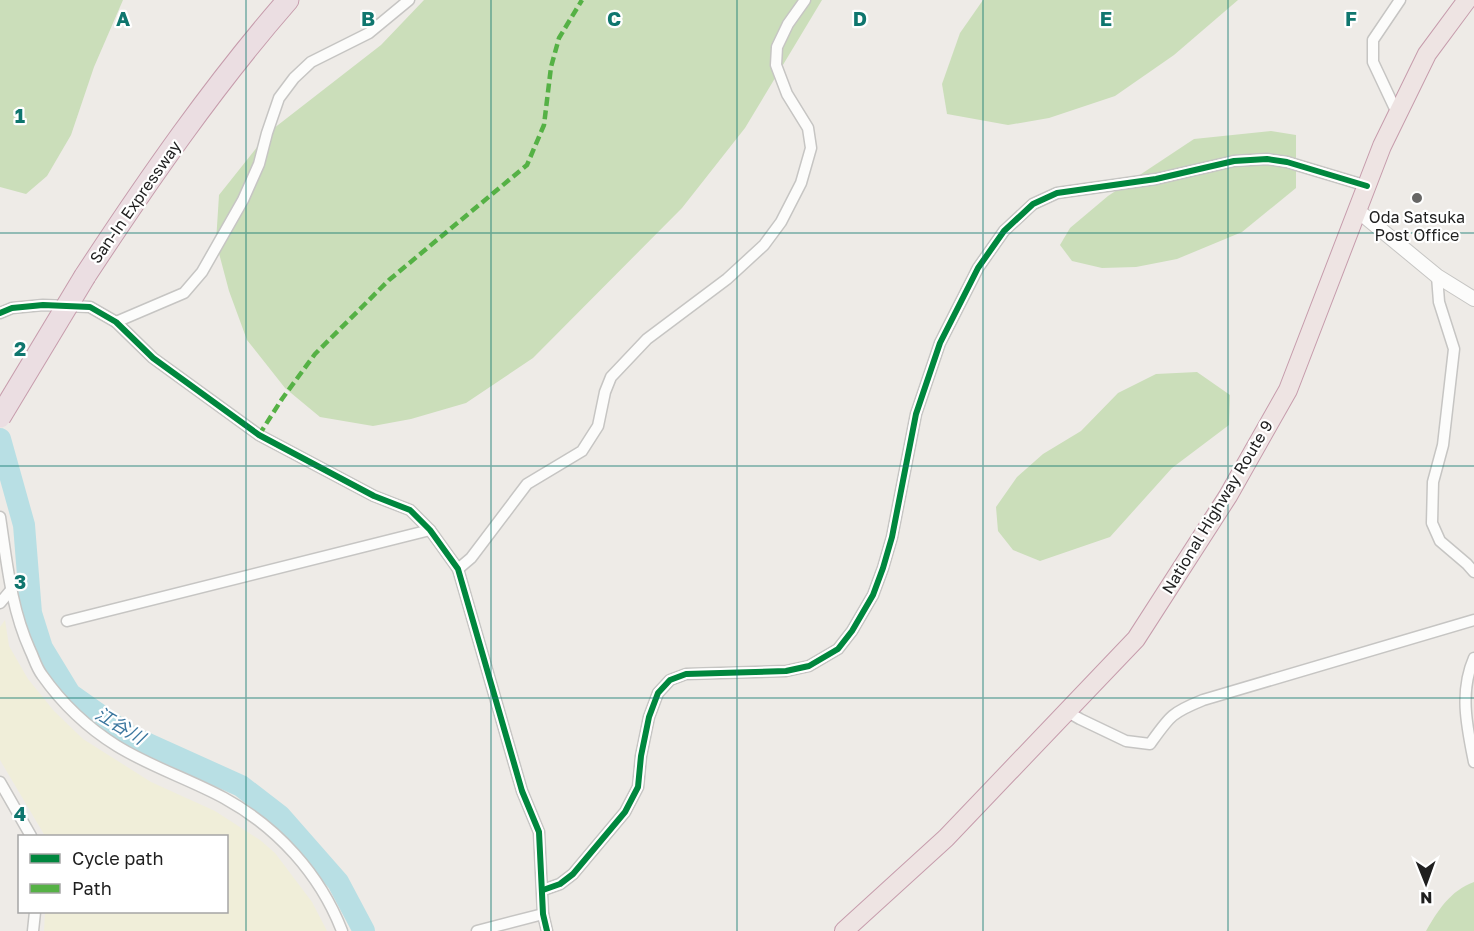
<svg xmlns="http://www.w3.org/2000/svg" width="1474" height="931" viewBox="0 0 1474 931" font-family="'Golos Text','Noto Sans JP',sans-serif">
<rect width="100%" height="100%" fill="#eeebe7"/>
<!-- farmland -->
<polygon fill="#f0eed9" points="5,620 9,646 28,679 54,711 83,739 151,782 215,811 260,840 275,853 312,902 327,931 44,931 45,912 226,912 226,836 45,836 0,760 0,627"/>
<!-- forest -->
<g fill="#cbdeba">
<polygon points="0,0 123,0 94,67 71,135 47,176 26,194 0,187"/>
<polygon points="424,0 822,0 745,128 682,208 533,358 466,403 411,419 373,426 320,417 285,388 247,340 229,291 216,242 219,195 269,132 381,45"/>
<polygon points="983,0 1238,0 1174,55 1115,96 1049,118 1008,125 947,114 942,84 960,33"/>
<polygon points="1271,131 1296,135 1296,188 1242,232 1177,259 1136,267 1102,268 1072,261 1060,245 1070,228 1108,196 1194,139"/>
<polygon points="1197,372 1230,395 1229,425 1172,468 1110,537 1040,561 1013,550 998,531 996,507 1017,477 1043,454 1081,431 1118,393 1156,374"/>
<path d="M1474,882V931H1426C1438,910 1450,891 1474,882Z"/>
</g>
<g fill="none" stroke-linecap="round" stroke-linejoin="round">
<!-- river -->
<polyline stroke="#b8dfe4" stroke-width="22" points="0,439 24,525 31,613 42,648 70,694 128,735 241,786 280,816 338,882 364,931"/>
<!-- minor casing -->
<g stroke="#c6c5c3" stroke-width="13">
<g id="minor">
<polyline points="1397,113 1373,62 1373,40 1400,0"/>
<polyline points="1437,276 1439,302 1454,349 1443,445 1433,482 1432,523 1440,541 1467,564 1474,572"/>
<polyline points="0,313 12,308 43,305 90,307 116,322 153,358 259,435 374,496 410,510 430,530 458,569 522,791 539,832 543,914 547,931"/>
<polyline points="116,322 184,293 202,272 243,200 259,164 267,133 279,98 294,78 311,62 369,33 409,0"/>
<path d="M0,517C7,563 11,608 30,650C34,658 36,667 42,675C61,702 88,728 117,746C151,767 189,779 224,798C277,827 320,874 342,931"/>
<polyline points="458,569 471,558 527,484 582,451 598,426 605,392 611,377 647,339 727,279 764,245 781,222 801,183 811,148 808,128 787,94 776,65 777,47 788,24 805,0"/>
<polyline points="0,603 11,590"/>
<polyline points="67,621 430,530"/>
<path d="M1474,658C1459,692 1467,727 1474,762"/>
<path d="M1066,711L1080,719L1126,741L1150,744C1170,716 1171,713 1203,700L1474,620"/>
<polyline points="0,782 31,836"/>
<polyline points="543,890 560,884 573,874 625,812 638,787 641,756 649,717 658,693 670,680 686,674 786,671 809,666 838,649 852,631 873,595 883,568 892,537 916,414 940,343 978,268 1004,231 1033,204 1057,193 1156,179 1234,161 1267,159 1287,162 1367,186"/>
<polyline points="33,931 35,912"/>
<polyline points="477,931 543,914"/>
</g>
</g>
<!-- tertiary casing -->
<g stroke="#c6c5c3" stroke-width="16">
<polyline id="tertiary" points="1357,210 1437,276 1474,299"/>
</g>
<!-- trunk casing -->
<g stroke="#c69cac" stroke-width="20">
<polyline id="trunk" points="844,931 946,838 1136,639 1228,496 1288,390 1382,146 1427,54 1467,0"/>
</g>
<!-- motorway casing -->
<g stroke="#c69cac" stroke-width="23">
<path id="motorway" d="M85,276C148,180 213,86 288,0"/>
</g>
<!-- minor -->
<use href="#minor" stroke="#fcfcfb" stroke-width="10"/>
<!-- tertiary -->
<use href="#tertiary" stroke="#fcfcfb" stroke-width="14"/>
<!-- trunk -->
<use href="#trunk" stroke="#eee4e3" stroke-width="18"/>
<!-- motorway -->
<use href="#motorway" stroke="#ebdee2" stroke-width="21"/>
<!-- motorway-bridge casing -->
<g stroke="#c69cac" stroke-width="23" stroke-linecap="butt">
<polyline id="motorway-bridge" points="0,417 85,276"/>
</g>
<!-- motorway-bridge -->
<use href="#motorway-bridge" stroke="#ebdee2" stroke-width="21"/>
<!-- quiet -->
<polyline stroke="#55b145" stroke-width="4.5" stroke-dasharray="9 4.5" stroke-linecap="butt" points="259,435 282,399 315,354 389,280 527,165 544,125 551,67 559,38 582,0"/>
<!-- cycleway casing -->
<g stroke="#fff" stroke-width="10">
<g id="cycleway">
<polyline points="0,313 12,308 43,305 90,307 116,322 153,358 259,435 374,496 410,510 430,530 458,569 522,791 539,832 543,914 547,931"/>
<polyline points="543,890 560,884 573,874 625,812 638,787 641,756 649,717 658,693 670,680 686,674 786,671 809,666 838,649 852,631 873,595 883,568 892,537 916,414 940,343 978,268 1004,231 1033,204 1057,193 1156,179 1234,161 1267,159 1287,162 1367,186"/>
</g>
</g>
<!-- cycleway -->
<use href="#cycleway" stroke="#00873e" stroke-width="6"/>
</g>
<!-- grid -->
<path fill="none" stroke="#0f766e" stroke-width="1.5" stroke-opacity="0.55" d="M246,0V931M491,0V931M737,0V931M983,0V931M1228,0V931M0,233H1474M0,466H1474M0,698H1474"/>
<!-- markers -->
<circle fill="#676665" stroke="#fff" stroke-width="2" cx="1417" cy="198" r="6"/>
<g text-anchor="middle" stroke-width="4.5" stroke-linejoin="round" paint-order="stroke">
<!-- street labels -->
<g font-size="16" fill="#1f1f1f" stroke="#fff">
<text transform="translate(135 202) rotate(-55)" y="6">San-In Expressway</text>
<text transform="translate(1217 507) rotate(-59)" y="6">National Highway Route 9</text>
</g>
<!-- poi labels -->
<g font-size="16" fill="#1f1f1f" stroke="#fff">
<text x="1417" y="223">Oda Satsuka<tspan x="1417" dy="18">Post Office</tspan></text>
</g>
<!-- water labels -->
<g font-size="18" font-style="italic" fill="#3c779f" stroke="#fff">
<text transform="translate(120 726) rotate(31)" y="6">江谷川</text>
</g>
</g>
<g font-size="20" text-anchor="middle" font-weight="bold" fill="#0f766e" stroke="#fff" stroke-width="4.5" stroke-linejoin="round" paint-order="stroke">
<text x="123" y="26">A</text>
<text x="368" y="26">B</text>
<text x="614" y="26">C</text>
<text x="860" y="26">D</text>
<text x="1106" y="26">E</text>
<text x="1351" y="26">F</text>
<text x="20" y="123">1</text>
<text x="20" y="356">2</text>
<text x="20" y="589">3</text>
<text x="20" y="821">4</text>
</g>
<!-- legend -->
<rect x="18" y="835" width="210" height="78" fill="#ffffff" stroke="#a5a5a5" stroke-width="1.5"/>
<rect x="30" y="854" width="30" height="9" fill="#00873e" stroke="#a5a5a5" stroke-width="1.5"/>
<text x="72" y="865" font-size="18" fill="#1f1f1f">Cycle path</text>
<rect x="30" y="884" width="30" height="9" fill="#55b145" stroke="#a5a5a5" stroke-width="1.5"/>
<text x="72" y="895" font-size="18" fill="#1f1f1f">Path</text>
<!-- north arrow -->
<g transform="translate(1426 883) rotate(179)" stroke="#ffffff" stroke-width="4.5" paint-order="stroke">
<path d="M0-4.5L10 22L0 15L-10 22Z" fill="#1f1f1f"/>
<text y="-9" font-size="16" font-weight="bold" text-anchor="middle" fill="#1f1f1f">N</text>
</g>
</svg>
